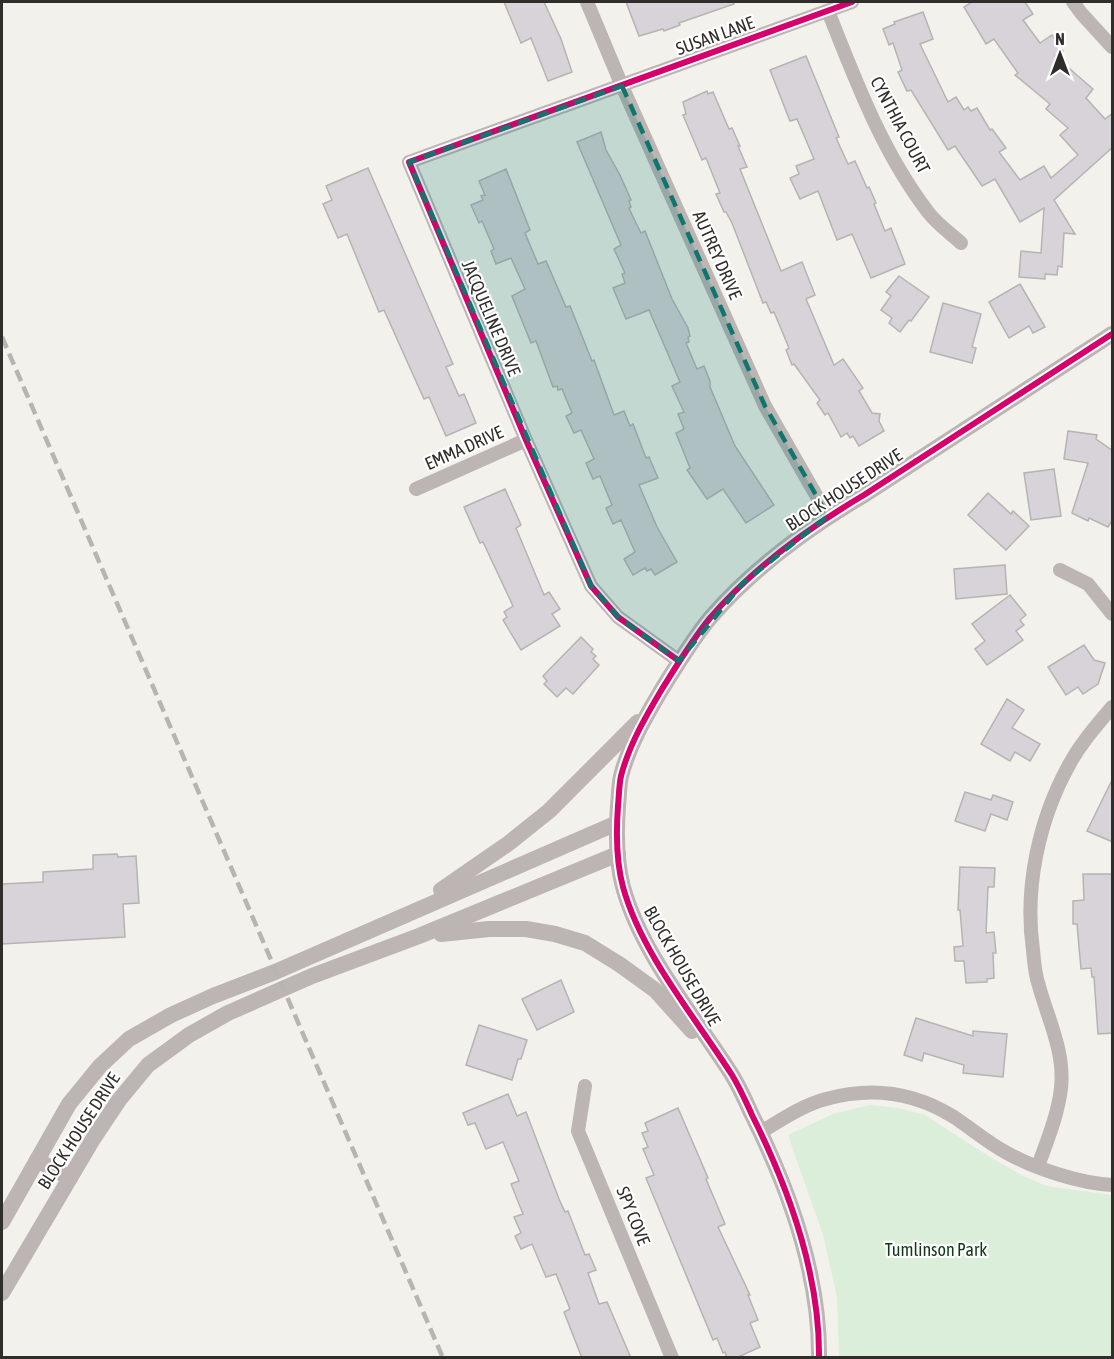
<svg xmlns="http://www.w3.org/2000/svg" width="1114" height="1359" viewBox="0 0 1114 1359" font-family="'Asap Condensed',sans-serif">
<rect width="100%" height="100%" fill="#f2f1ec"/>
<!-- green -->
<polygon fill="#daeed9" points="870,1105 898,1108 925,1115 985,1154 1021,1175 1046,1186 1112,1195 1112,1357 839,1357 837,1297 823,1235 788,1135 833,1114"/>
<!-- building -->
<g fill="#d8d3d9" stroke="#b5b4b3" stroke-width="1.5">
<polygon points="504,2 544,2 561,39 572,72 548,81 531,38 521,43"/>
<polygon points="626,2 734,2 734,4 679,23 680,25 664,31 663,29 639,36"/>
<polygon points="972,2 1025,2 1033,14 1023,20 1040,43 1052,35 1063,51 1055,56 1093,89 1086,98 1105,119 1113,113 1113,147 1054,200 1075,234 1064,233 1062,267 1058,266 1057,275 1045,274 1045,279 1019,277 1021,251 1041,253 1044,208 1020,222 995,179 982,186 955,146 948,150 911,90 907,91 898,72 902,70 893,43 889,45 883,29 895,24 894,22 923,12 933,39 920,44 948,102 956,97 964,110 968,107 971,111 977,108 990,130 992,129 1006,148 999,152 1020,180 1044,166 1051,178 1078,155 1060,135 1068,128 1046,109 1050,104 1015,75 1018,73 994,39 986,44 964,7"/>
<polygon points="806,56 839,137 836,138 848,164 855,161 867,188 869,187 876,203 874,204 885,231 891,228 905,264 871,278 852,234 837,240 818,191 800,199 790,178 799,174 796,166 814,159 797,119 790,121 770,70"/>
<polygon points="707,91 708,94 713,92 729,129 732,128 740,146 738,146 747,167 740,169 781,271 802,262 815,295 806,299 834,365 843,359 863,388 859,391 872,413 880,414 879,421 884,431 859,446 853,436 850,438 847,433 841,437 828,413 825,415 817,403 820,400 794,364 792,365 786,350 789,348 774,312 771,313 766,302 763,303 732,223 726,212 724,212 716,194 720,193 706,158 702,160 683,115 686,114 683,102"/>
<polygon points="601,132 606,150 620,175 631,200 629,201 631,207 629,208 635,221 641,233 645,231 672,299 688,328 690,336 688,337 689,342 686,343 697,369 704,366 710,381 710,387 735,446 774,505 746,523 723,489 707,499 687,470 690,468 676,433 684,429 678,414 684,412 672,386 680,382 649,310 626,319 613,288 625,283 622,274 625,273 614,249 621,245 577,142"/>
<polygon points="368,168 453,364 446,367 459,396 464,394 476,423 446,436 429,397 424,399 384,310 379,312 347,234 338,238 323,204 332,200 326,186"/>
<polygon points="506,169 530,230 525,233 538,264 546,261 566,307 570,306 592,361 594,360 614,415 624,411 630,426 633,424 646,458 649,457 658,478 639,485 657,527 677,562 655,575 651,569 647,571 645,568 633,575 624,559 635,552 621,520 613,524 606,508 612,505 600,476 593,479 586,463 594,459 581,430 574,433 566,416 572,413 562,389 558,390 557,386 553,387 536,341 531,343 512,296 525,289 511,258 496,264 491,251 494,249 482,221 479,223 471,205 483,200 481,196 485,195 479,181"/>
<polygon points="899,276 929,297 911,321 909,320 900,332 889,323 892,318 881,310 891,296 886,292"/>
<polygon points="1020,284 1045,327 1033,333 1029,326 1009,338 989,302"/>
<polygon points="943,303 981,314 972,347 976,348 972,363 930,352"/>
<polygon points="1068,431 1097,435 1096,439 1113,451 1113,519 1108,527 1089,518 1088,521 1072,513 1088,463 1064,459"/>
<polygon points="1054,469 1061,516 1031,520 1024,473"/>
<polygon points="505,489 521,525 516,528 544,595 549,592 560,609 552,614 560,626 521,650 503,620 507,617 504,612 513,606 483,542 480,543 464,507"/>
<polygon points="988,493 1011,514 1013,511 1029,526 1006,550 968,515"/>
<polygon points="1005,565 1007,594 956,599 954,569"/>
<polygon points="1010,595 1026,615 1020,620 1024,625 1016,631 1023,640 987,665 975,649 985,641 972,624"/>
<polygon points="581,637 593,649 591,652 596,656 593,659 599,665 573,694 566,688 557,697 544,684 547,681 543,676"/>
<polygon points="1084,645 1094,660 1105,663 1098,684 1083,694 1078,687 1066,695 1048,667"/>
<polygon points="1007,699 1024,710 1012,728 1040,744 1030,761 1015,752 1010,761 981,744"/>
<polygon points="1113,778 1113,842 1087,831"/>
<polygon points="965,792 991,800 993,795 1013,802 1007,820 991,814 985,831 955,821"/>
<polygon points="117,854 118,857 136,856 139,903 123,904 125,937 2,944 2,884 43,882 43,872 93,869 93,855"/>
<polygon points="960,867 995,868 994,887 988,887 986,933 994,932 996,953 993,953 994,978 987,979 987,982 966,983 964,961 955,961 954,947 963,946 960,910 958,910"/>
<polygon points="1083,874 1112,874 1113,1033 1098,1034 1094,977 1092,977 1091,968 1081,969 1077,924 1073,924 1073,901 1084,900"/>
<polygon points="561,980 574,1012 537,1030 522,999"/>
<polygon points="916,1018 973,1036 973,1031 1007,1034 1003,1077 963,1073 964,1065 924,1053 922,1061 904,1055"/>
<polygon points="479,1025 527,1040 521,1059 518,1059 512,1080 466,1065"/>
<polygon points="508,1094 517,1116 526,1112 559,1199 565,1212 568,1211 585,1255 589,1254 596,1270 588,1273 599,1304 607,1302 631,1358 582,1358 564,1312 570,1309 556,1274 546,1277 532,1244 521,1249 515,1236 521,1233 514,1217 523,1214 511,1184 519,1181 503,1142 486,1149 475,1123 468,1125 463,1113"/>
<polygon points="678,1108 708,1178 706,1179 725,1224 718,1227 750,1295 748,1295 758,1320 750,1323 760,1347 736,1358 727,1358 725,1352 723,1353 717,1338 713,1340 646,1178 654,1175 643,1149 648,1147 642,1133 648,1131 645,1123"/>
</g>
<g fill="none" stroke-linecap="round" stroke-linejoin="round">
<!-- minor -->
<g stroke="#bcb5b4" stroke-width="14">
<polyline points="587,2 622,86 765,406 828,516"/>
<polyline points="1073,2 1081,13 1112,47"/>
<path d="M828,11C855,79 882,152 928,212C936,223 950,233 961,243"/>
<polyline points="416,489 526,440"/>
<polyline points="1060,570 1088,584 1112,614"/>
<polyline points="679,661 618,617 591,586 526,440 409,162 852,2"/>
<polyline points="585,1086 578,1131 672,1358"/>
<path d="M761,1132C781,1120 803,1105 826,1099C872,1086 914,1092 954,1117C972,1129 988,1143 1007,1153C1036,1169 1079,1183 1112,1185"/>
<path d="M1038,1166C1047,1141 1058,1115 1061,1088C1065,1052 1048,1019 1039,986C1035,975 1034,962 1033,950C1024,888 1039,819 1069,765C1080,744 1097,725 1112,707"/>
</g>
<!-- tertiary -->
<g stroke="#bcb5b4" stroke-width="16">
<polyline points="441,890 509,843 549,811 638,722"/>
<polyline points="441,934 489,929 526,929 555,934 585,943 619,964 655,990 692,1031"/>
<polyline points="37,1160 70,1178"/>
<polyline points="2,1222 69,1104 100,1066 129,1039 171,1015 213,996 275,972 617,823"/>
<polyline points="2,1293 93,1139 119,1100 148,1065 189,1035 228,1013 312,976 419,936 618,854"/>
<path d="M819,1358C820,1275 789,1189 752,1115C746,1102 740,1088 732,1075C695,1017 641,953 623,887C616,861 616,833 618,806C619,796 619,785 621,776C629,745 646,716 662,689C677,665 692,640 710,618C753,568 808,528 864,495L1112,334"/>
</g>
<!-- rail -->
<polyline stroke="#b6b5b1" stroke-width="4.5" stroke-dasharray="12 6" stroke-linecap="butt" points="2,337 443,1358"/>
<!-- cycleway casing -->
<g stroke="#fff" stroke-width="10">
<g id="cycleway">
<polyline points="679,661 618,617 591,586 526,440 409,162 852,2"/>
<path d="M819,1358C820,1275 789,1189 752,1115C746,1102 740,1088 732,1075C695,1017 641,953 623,887C616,861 616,833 618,806C619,796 619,785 621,776C629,745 646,716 662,689C677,665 692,640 710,618C753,568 808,528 864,495L1112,334"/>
</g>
</g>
<!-- cycleway -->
<use href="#cycleway" stroke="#d6006c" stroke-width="6"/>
</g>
<!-- marked area -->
<path fill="#0f766e" fill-opacity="0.2" stroke="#0f766e" stroke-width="4.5" stroke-dasharray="12 8" stroke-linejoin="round" d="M622,86L765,406L828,516L743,583L679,661L618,617L591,586L409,162Z"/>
<g text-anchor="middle" stroke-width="4.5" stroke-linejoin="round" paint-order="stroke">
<!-- street labels -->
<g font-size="18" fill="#302e2a" stroke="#fff">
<text transform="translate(715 36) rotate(-20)" y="6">SUSAN LANE</text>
<text transform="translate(900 125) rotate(62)" y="6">CYNTHIA COURT</text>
<text transform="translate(717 255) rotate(66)" y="6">AUTREY DRIVE</text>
<text transform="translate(491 318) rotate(67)" y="6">JACQUELINE DRIVE</text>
<text transform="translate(464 448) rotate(-24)" y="6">EMMA DRIVE</text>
<text transform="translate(844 490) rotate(-33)" y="6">BLOCK HOUSE DRIVE</text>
<text transform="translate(682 966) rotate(60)" y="6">BLOCK HOUSE DRIVE</text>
<text transform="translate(79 1131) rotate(-57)" y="6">BLOCK HOUSE DRIVE</text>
<text transform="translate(633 1216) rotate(68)" y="6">SPY COVE</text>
</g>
<!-- park labels -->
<g font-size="18" fill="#0f3917" stroke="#fff">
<text x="936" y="1256">Tumlinson Park</text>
</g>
</g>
<!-- border -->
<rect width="1114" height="1359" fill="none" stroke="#302e2a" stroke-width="6"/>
<!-- north arrow -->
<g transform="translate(1060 54)" stroke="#ffffff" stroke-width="4.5" paint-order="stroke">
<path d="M0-4.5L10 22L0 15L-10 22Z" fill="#302e2a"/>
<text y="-9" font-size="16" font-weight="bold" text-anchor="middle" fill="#302e2a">N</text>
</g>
</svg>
